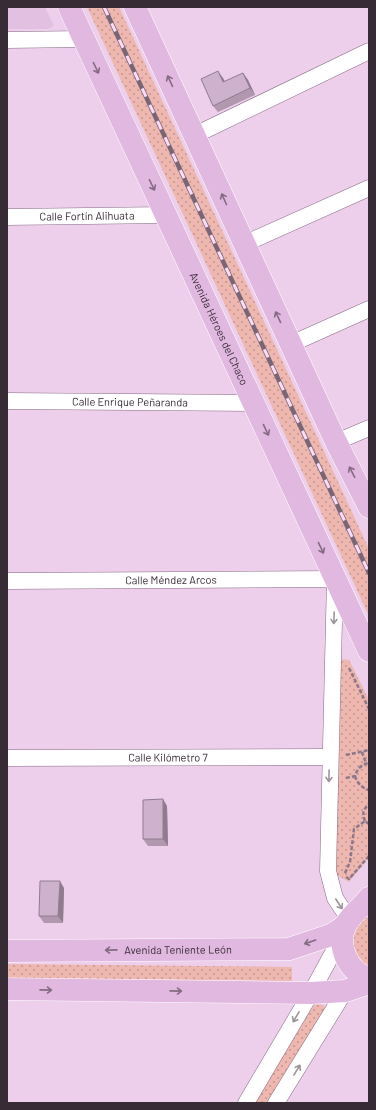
<svg xmlns="http://www.w3.org/2000/svg" width="376" height="1110" viewBox="0 0 376 1110" font-family="Barlow,sans-serif">
<defs>
<pattern id="park-dots" width="8" height="8" patternUnits="userSpaceOnUse"><rect width="8" height="8" fill="#eeb7af"/><path d="M2 2h.1M6 6h.1" fill="none" stroke="#c2958f" stroke-width="1.8" stroke-linecap="round"/></pattern>
</defs>
<rect width="100%" height="100%" fill="#edcfeb"/>
<!-- built -->
<polygon fill="#e2c0e1" points="7,7 45,7 54,26 48,29 7,29"/>
<!-- park -->
<g fill="url(#park-dots)">
<polygon points="87,7 119,7 369,549 369,616"/>
<polygon points="343,659 349,660 369,700 369,857 349,882 335,874 340,663"/>
<path d="M369,916V968C348,954 347,930 369,916Z"/>
<polygon points="7,964 292,967 292,981 7,978"/>
<polygon points="315,1004 323,1005 327,1011 267,1103 252,1103"/>
</g>
<g fill="none" stroke-linecap="round" stroke-linejoin="round">
<!-- minor casing -->
<g stroke="#866b85" stroke-width="17">
<g id="minor">
<polyline points="7,40 83,39"/>
<polyline points="195,135 369,51"/>
<path id="s1" d="M7,217L167,215"/>
<polyline points="244,244 369,188"/>
<polyline points="291,344 369,309"/>
<path id="s2" d="M7,401L254,403"/>
<polyline points="336,442 369,428"/>
<path id="s3" d="M7,581L335,579L328,871L335,898L349,919"/>
<path id="s4" d="M7,758L330,757"/>
<polyline points="246,1103 311,993 343,934"/>
<polyline points="276,1103 345,991"/>
</g>
</g>
<!-- primary casing -->
<g stroke="#fff" stroke-width="23">
<g id="primary">
<path id="s5" d="M69,7L369,651"/>
<polyline points="135,7 336,442 369,507"/>
<path d="M369,898C362,907 352,914 346,924C336,944 347,972 369,978"/>
<path id="s6" d="M7,951L289,949L331,935L345,926"/>
<polyline points="7,989 311,993 345,991 369,983"/>
</g>
</g>
<!-- path -->
<g stroke="#8c788b" stroke-width="2.5" stroke-dasharray="4 2" stroke-linecap="butt">
<polyline points="349,668 369,709"/>
<polyline points="362,752 366,763"/>
<polyline points="346,755 369,750"/>
<path d="M355,776C357,783 362,788 369,790"/>
<path d="M346,778L355,776C357,769 362,764 369,763"/>
<path d="M365,821C362,813 363,810 369,804"/>
<polyline points="345,873 350,862 354,829 365,821 369,824"/>
<polyline points="346,877 349,879 369,856"/>
</g>
<!-- minor -->
<use href="#minor" stroke="#fff" stroke-width="16"/>
<!-- primary -->
<use href="#primary" stroke="#e1b8e0" stroke-width="22"/>
<!-- rail casing -->
<g stroke="#786576" stroke-width="4.5">
<polyline id="rail" points="104,7 369,573"/>
</g>
<!-- rail -->
<use href="#rail" stroke="#fadcf9" stroke-width="3" stroke-dasharray="9" stroke-linecap="butt"/>
</g>
<!-- wall -->
<g fill="#b198af">
<polygon points="243,73 248,80 255,95 218,112 213,106 223,78 225,82"/>
<polygon points="167,806 168,846 148,846 143,839"/>
<polygon points="64,888 63,923 44,923 39,916"/>
</g>
<!-- shaded-wall -->
<g fill="#907c8f">
<polygon points="218,71 223,78 228,89 223,82"/>
<polygon points="243,73 248,80 255,95 250,88"/>
<polygon points="163,799 167,806 168,846 163,839"/>
<polygon points="60,881 64,888 63,923 58,916"/>
</g>
<!-- building -->
<g fill="#ceb1cc" stroke="#907c8f">
<polygon points="218,71 223,82 243,73 250,88 213,106 201,79"/>
<polygon points="163,799 163,839 143,839 143,800"/>
<polygon points="40,881 60,881 58,916 39,916"/>
</g>
<!-- one-way arrows -->
<defs><path id="oneway-shaft" d="M-6 0H5M1.5-3L5.5 0L1.5 3" fill="none" stroke-width="1.6" stroke-linecap="round" stroke-linejoin="round"/></defs>
<g stroke="#846a82">
<use href="#oneway-shaft" transform="translate(96 68) rotate(64)"/>
<use href="#oneway-shaft" transform="translate(170 81) rotate(-115)"/>
<use href="#oneway-shaft" transform="translate(152 185) rotate(64)"/>
<use href="#oneway-shaft" transform="translate(224 199) rotate(-114)"/>
<use href="#oneway-shaft" transform="translate(278 317) rotate(-115)"/>
<use href="#oneway-shaft" transform="translate(266 430) rotate(65)"/>
<use href="#oneway-shaft" transform="translate(352 472) rotate(-117)"/>
<use href="#oneway-shaft" transform="translate(321 548) rotate(65)"/>
<use href="#oneway-shaft" transform="translate(310 942) rotate(161)"/>
<use href="#oneway-shaft" transform="translate(111 950) rotate(179)"/>
<use href="#oneway-shaft" transform="translate(46 990) rotate(1)"/>
<use href="#oneway-shaft" transform="translate(176 991) rotate(1)"/>
</g>
<g stroke="#9b959a">
<use href="#oneway-shaft" transform="translate(334 618) rotate(92)"/>
<use href="#oneway-shaft" transform="translate(329 776) rotate(91)"/>
<use href="#oneway-shaft" transform="translate(339 904) rotate(57)"/>
<use href="#oneway-shaft" transform="translate(296 1017) rotate(120)"/>
<use href="#oneway-shaft" transform="translate(297 1070) rotate(-58)"/>
</g>
<g text-anchor="middle" stroke-width="3" stroke-linejoin="round" paint-order="stroke">
<!-- street labels -->
<g font-size="11" fill="#372b36" stroke="#fadcf9">
<text dy="4" stroke="none"><textPath href="#s1" startOffset="80">Calle Fortín Alihuata</textPath></text>
<text dy="4" stroke="none"><textPath href="#s5" startOffset="355">Avenida Héroes del Chaco</textPath></text>
<text dy="4" stroke="none"><textPath href="#s2" startOffset="123">Calle Enrique Peñaranda</textPath></text>
<text dy="4" stroke="none"><textPath href="#s3" startOffset="164">Calle Méndez Arcos</textPath></text>
<text dy="4" stroke="none"><textPath href="#s4" startOffset="161">Calle Kilómetro 7</textPath></text>
<text dy="4" stroke="none"><textPath href="#s6" startOffset="171">Avenida Teniente León</textPath></text>
</g>
</g>
<!-- border -->
<rect width="376" height="1110" fill="none" stroke="#372b36" stroke-width="16"/>
</svg>
